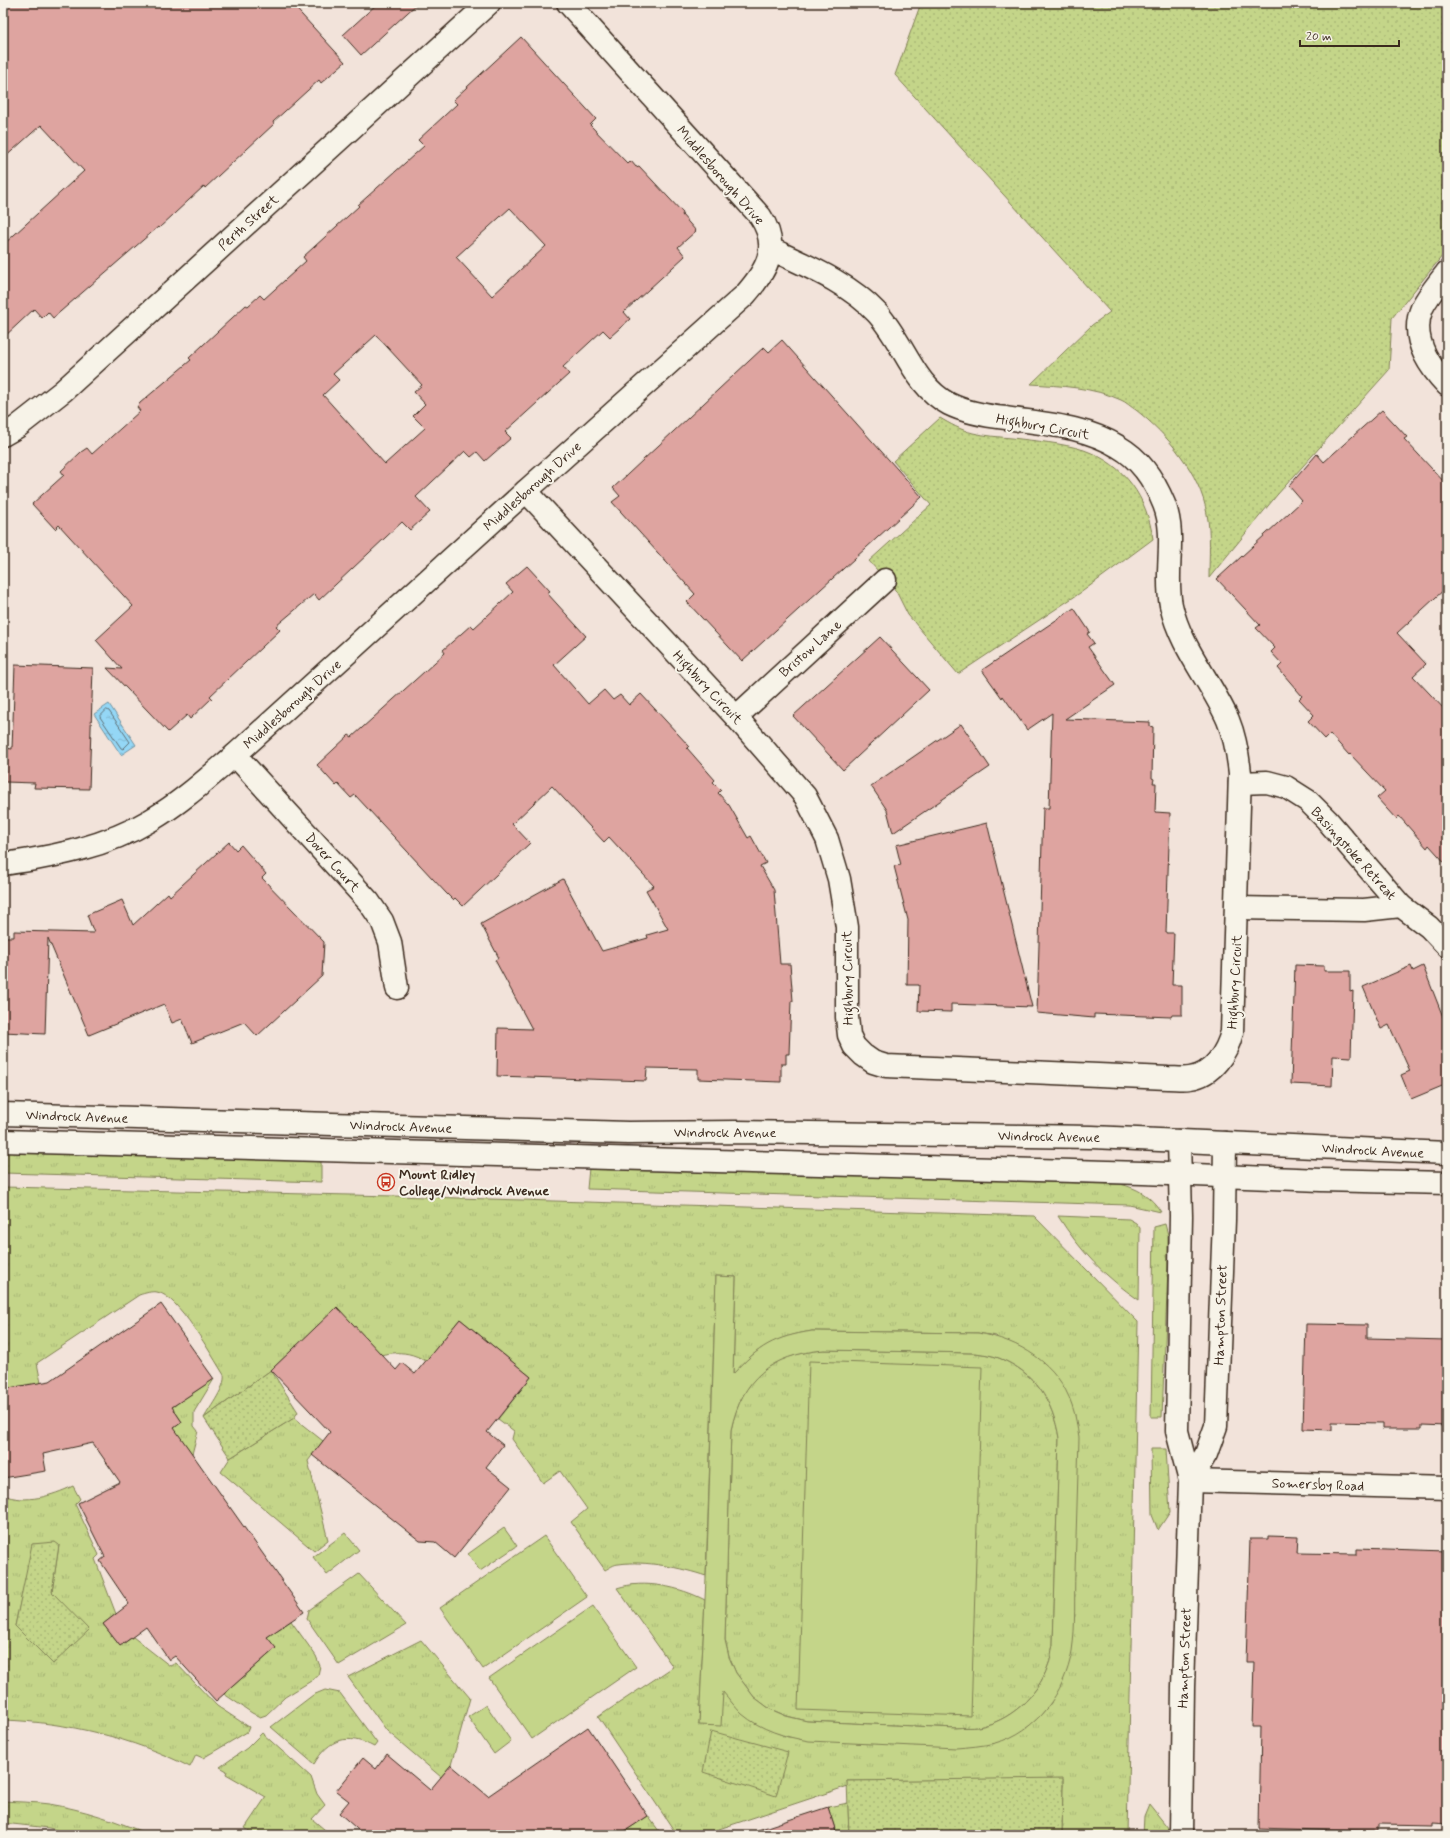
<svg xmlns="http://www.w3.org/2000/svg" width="1450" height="1838" viewBox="0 0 1450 1838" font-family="Mynerve,sans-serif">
<defs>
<pattern id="grass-tufts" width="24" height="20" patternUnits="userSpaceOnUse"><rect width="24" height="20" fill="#c4d589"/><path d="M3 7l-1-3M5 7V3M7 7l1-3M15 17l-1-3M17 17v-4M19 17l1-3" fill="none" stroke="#a9b776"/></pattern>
<pattern id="park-dots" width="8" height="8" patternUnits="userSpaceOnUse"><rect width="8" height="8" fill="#c4d589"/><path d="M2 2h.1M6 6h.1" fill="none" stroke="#a9b776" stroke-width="1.8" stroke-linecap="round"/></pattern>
<pattern id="water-ripples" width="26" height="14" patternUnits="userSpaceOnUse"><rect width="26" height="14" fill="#94d7f6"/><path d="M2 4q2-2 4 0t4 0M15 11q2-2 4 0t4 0" fill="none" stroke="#80b9d2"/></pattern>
</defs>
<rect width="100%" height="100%" fill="#f2e3da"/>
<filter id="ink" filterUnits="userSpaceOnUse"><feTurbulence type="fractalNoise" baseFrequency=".025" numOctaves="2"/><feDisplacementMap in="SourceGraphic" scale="8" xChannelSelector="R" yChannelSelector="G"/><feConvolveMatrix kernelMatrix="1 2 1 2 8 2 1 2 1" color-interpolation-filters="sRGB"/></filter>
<g filter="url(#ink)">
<!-- grass -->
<g fill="url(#grass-tufts)" stroke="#808054" fill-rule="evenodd">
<polygon points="3,1151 321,1161 321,1182 3,1173"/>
<path d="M589,1168L1120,1184C1137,1188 1151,1196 1161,1212L1129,1205L587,1189Z"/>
<path d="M3,1187L394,1196L1034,1216L1138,1322L1127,1835H1062L1063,1779L847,1781L848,1786L701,1835H677L598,1717L673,1667L617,1588C644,1579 680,1587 705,1600L699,1725L723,1691C743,1717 758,1726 788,1737L1026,1728L1039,1717L1051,1703L1076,1422L996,1336L978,1333L812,1331C777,1337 756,1347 733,1375L736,1277L716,1276L706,1576C682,1568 645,1560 619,1564C614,1564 609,1568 605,1570L571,1522L587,1509L560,1471L543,1483L512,1439L514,1431L498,1419L531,1377L460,1319L426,1361C401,1346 384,1355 358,1360L337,1308L271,1370L204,1418C210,1407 226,1387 224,1375C212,1356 178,1295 157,1292C152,1291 145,1293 139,1295L37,1363L45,1403L35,1405L32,1384L3,1389Z"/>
<path d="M1058,1216L1129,1219L1136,1223L1140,1228L1139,1300C1105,1277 1080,1251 1058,1216Z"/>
<polygon points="1165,1224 1168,1235 1168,1267 1162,1417 1151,1417 1154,1227"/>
<path d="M823,1350L975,1353C983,1354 991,1355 999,1358C1035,1372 1053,1401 1059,1438L1053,1645C1051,1652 1051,1660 1048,1666C1038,1696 1009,1722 978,1727C971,1728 963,1727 956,1728L807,1721L787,1716L770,1709L754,1697L736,1673L729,1657L725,1640L731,1430C742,1377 771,1355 823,1350Z"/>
<polygon points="214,1379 194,1412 194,1426 198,1431 192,1454 173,1429 182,1422 172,1407"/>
<polygon points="294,1418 323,1441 308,1461 328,1540 314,1551 221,1472 230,1458"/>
<polygon points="1151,1449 1166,1449 1170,1512 1158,1530 1152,1515"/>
<path d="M73,1486L80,1499L75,1504L99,1555L95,1559L116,1614L103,1624L120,1646L133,1637L170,1666L176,1663L217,1706L249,1727L247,1732L203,1758L196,1755L190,1767C133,1738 67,1722 3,1720V1495C26,1504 52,1496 73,1486ZM33,1544L59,1545L52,1592L53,1664L15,1626Z"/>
<polygon points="359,1574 406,1625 339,1665 307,1619 309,1610"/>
<polygon points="291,1621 316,1656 320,1666 318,1675 311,1681 285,1697 266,1715 260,1717 252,1713 224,1694 275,1649 267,1637"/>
<polygon points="421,1640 470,1698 451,1765 441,1777 387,1731 348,1677"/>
<path d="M325,1690L340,1693L377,1743L374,1747C348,1733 329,1738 314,1764L271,1727L313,1695Z"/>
<polygon points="262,1733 311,1777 317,1794 325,1805 312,1819 331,1835 255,1835 245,1828 266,1797 226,1774 227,1771 220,1767 247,1748"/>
<path d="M3,1801C18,1802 34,1802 49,1804C81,1809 119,1821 149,1835H75L49,1828L3,1823Z"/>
<polygon points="848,1803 849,1835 837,1835 828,1807"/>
<polygon points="1149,1804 1169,1829 1168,1835 1143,1835 1144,1816"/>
<polygon points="648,1816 662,1835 619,1835"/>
</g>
<!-- park -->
<g fill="url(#park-dots)" stroke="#808054">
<path d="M921,3H1447V250L1392,318L1389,370L1277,495L1209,578C1209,556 1211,535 1207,514C1200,473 1168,435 1136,410C1131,407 1126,402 1121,400C1093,387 1060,386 1031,384L1092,325L1110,312L895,75Z"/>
<path d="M940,418C950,424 961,430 973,433C986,436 1000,437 1012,438C1036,441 1062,443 1084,450C1126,465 1147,498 1153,539L1083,591L958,674L908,615L896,591L869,561L931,505L893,461Z"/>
<polygon points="271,1370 298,1412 294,1418 230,1458 204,1418"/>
<polygon points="55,1542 59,1545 52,1592 89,1630 53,1664 15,1626 32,1544"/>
<polygon points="711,1731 788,1752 776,1796 703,1772"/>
<polygon points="1063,1778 1062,1835 849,1835 847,1781"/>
</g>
<!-- pitch -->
<g fill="#c4d589" stroke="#808054" fill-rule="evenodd">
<path d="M716,1276L736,1277L733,1374C759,1346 774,1337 812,1331L978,1333C1019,1340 1058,1363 1072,1405C1076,1416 1077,1427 1079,1438C1078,1483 1076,1527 1075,1572C1074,1597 1076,1625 1072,1651C1065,1692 1037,1732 995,1743C982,1746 969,1747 956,1748L809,1741C785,1737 761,1730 742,1714C735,1707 729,1699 723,1692L721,1726L699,1725L707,1557ZM824,1350L975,1353C983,1354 991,1355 999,1358C1035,1372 1053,1401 1059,1438L1053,1645C1051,1652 1051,1660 1048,1666C1038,1696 1009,1722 978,1727C971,1728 963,1727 956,1728L807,1721L786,1716L770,1709L754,1697L736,1673L729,1657L725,1640L731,1430C742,1378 771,1355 824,1350Z"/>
<polygon points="809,1361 982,1367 971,1716 798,1710"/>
<polygon points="504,1528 517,1546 480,1571 468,1554"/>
<polygon points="345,1533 359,1550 327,1575 313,1557"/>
<polygon points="544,1536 587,1597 483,1669 440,1608"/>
<polygon points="593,1606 636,1667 532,1739 489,1678"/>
<polygon points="486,1705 511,1741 494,1754 468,1717"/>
</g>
<!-- water -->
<polygon fill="url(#water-ripples)" stroke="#7092a0" points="109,704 136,745 121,755 94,714"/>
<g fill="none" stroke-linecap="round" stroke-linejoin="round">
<!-- shore -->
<polygon stroke="#5f6f74" stroke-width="1" points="107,710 109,711 130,742 123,749 121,748 100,717"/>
</g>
<!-- building -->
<g fill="#dea4a0" stroke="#3b2a1e" fill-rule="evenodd">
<polygon points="3,3 291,3 345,62 321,83 319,80 273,122 274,124 205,188 204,186 159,228 158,227 53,318 48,312 42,318 34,309 3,338 3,245 84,171 41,125 3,159"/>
<polygon points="378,3 418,3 361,55 343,35"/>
<path d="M521,37L596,119L590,125L628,164L631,161L636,167L639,166L683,213L682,215L696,231L678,247L685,256L624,312L630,319L610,337L603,330L563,367L569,374L505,432L511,438L485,461L477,452L471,457L465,451L416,497L430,512L410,530L402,522L319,600L314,594L276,626L280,630L210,696L212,698L190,719L187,715L168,732L107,668L122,669L96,640L133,606L59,525L55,529L32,504L64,475L61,471L81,452L87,448L92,454L140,411L137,407L140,403L191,360L189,358L246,305L248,306L260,295L264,299L306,261L303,257L359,206L358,205L424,146L418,140L457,104L453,100ZM510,208L546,246L492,296L456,257ZM376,335L422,385L414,392L425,404L413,416L425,428L385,464L323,395L339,380L333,374Z"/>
<polygon points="782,340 922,497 742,661 687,602 695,594 612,502 620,496 613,488 764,347 769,352"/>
<polygon points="1382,410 1407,437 1404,439 1447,485 1447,587 1397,633 1426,664 1413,676 1447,712 1447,865 1429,845 1427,848 1399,816 1396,819 1377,798 1385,791 1350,754 1349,755 1330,734 1325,739 1308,721 1314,715 1299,699 1302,696 1278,668 1282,664 1271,652 1275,648 1256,628 1260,625 1217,579 1302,501 1289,486 1317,454 1324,462"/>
<polygon points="527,566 550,591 547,593 586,636 554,665 588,704 604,690 613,700 620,695 629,705 641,694 689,746 687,748 715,780 713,782 721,790 718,793 729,805 748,838 751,836 766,863 760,866 774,890 780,964 790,964 793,1001 791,1001 789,1054 786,1054 786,1064 781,1064 781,1082 698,1079 698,1069 647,1068 646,1081 497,1076 498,1028 532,1029 495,960 499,958 481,924 563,879 602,951 648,938 647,935 668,929 646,890 654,886 609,837 604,842 552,786 512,824 530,843 463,906 455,898 453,900 446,893 355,795 351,798 338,784 336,786 317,765 349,735 352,737 445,653 443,650 471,625 474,628 513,592 506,584"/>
<polygon points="1074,608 1090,632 1087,634 1094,643 1088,647 1115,685 1065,719 1150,722 1150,726 1153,727 1152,778 1154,779 1153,783 1156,783 1155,812 1170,813 1166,933 1174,933 1172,985 1182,985 1182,1015 1172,1015 1171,1017 1094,1014 1094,1018 1037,1013 1043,808 1049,808 1052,713 1027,730 1003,696 1002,698 982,670"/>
<polygon points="880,637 929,690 843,770 793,716"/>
<polygon points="15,665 93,668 89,789 34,788 35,783 5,782 6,748 12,749"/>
<polygon points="961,724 990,767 893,833 887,810 871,786"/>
<polygon points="987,823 1032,1007 951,1004 951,1012 918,1011 919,985 907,985 908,920 894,866 901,865 896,845"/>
<polygon points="229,842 236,850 241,845 266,874 262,878 324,942 322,976 257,1036 244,1022 192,1043 182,1019 172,1023 164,1004 89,1035 48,938 45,1034 3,1032 3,937 14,937 14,931 94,933 87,915 122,900 133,925 168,893 170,896"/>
<polygon points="1295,965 1324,966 1324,971 1350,971 1350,992 1353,991 1351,1057 1333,1056 1332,1086 1291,1084"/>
<polygon points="1411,966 1413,971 1423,966 1447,1027 1447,1084 1411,1099 1401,1075 1410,1071 1389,1025 1381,1029 1363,987"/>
<polygon points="161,1304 214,1379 172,1407 182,1422 174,1428 304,1612 267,1637 276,1648 216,1701 175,1656 169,1660 146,1627 120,1646 103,1624 129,1604 100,1561 105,1557 78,1503 120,1482 93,1443 43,1454 46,1471 3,1478 3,1389 50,1381"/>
<polygon points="337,1307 396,1370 402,1363 415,1374 460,1319 531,1377 487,1432 503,1445 486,1467 511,1487 454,1558 435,1542 420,1541 312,1455 330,1432 271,1370"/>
<polygon points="1306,1324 1367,1325 1367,1338 1447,1340 1447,1426 1422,1425 1422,1429 1382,1429 1382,1423 1332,1422 1332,1430 1303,1429"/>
<polygon points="1269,1536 1298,1537 1297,1553 1357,1554 1357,1548 1447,1551 1447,1824 1432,1823 1432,1826 1380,1825 1380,1832 1259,1828 1261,1727 1252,1727 1254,1662 1246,1662 1250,1539 1269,1539"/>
<polygon points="588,1727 648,1816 619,1835 364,1835 339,1813 349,1801 336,1791 363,1758 376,1769 387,1754 430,1790 451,1765 488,1796"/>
<polygon points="828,1807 837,1835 759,1835 758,1830"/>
</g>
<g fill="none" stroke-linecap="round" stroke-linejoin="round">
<!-- street casing -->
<g stroke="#3b2a1e" stroke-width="25">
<g id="street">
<path d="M1447,272C1439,283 1428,295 1422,308C1410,337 1428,365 1447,385"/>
<polyline points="3,435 17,427 63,391 489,3"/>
<path d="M526,491L736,717L805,796L827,839L839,879L847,927V1017L849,1035L854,1046L863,1055L873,1062L886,1066L1168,1078C1175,1078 1183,1079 1190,1078C1213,1075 1227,1052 1232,1032L1240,773C1238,755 1235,737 1228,720C1211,681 1180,647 1171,605C1164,572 1177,536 1164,504C1155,482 1140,459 1119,447C1085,426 1044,424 1006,418C987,416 967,413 949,404C913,385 904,342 877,313C849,283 807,266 771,249"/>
<polyline points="736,717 885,580"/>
<polyline points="235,755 369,902 382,921 390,942 397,988"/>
<polyline points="1240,783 1267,782 1286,787 1308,801 1327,820 1401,906"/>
<path d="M3,864C53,857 106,847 151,820C182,802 208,778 235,755L526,491L745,295C767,270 781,247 760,216L568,3"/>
<polyline points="1237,908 1364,910 1401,906 1429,927 1447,946"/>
<polyline points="1190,1481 1447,1488"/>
</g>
</g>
<!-- secondary casing -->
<g stroke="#3b2a1e" stroke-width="25">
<g id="secondary">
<polyline points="3,1114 628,1133 737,1132 1092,1137 1447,1153"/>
<polyline points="3,1141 1143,1173 1321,1180 1447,1183"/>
<polyline points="1179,1141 1181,1216 1177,1431 1190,1481 1183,1687 1181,1835"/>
<polyline points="1190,1481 1206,1454 1216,1426 1224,1220 1225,1143"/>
</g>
</g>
<!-- street -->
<use href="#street" stroke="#f7f3e8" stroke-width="22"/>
<!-- secondary -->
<use href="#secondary" stroke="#f7f3e8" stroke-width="22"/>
</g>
</g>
<!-- icons -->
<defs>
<g id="bus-ring" transform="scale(0.9)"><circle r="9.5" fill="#f7f3e8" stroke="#c8321e" stroke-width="1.5"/><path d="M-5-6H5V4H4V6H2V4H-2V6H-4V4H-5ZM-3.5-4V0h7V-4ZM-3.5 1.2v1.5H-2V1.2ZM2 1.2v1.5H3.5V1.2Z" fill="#c8321e"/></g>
</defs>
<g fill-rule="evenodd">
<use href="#bus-ring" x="386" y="1182"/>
</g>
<g text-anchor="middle" stroke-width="4" stroke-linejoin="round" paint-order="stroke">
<!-- street labels -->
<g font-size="14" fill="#3b2a1e" stroke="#f7f3e8">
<text transform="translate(721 175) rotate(49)" y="5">Middlesborough Drive</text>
<text transform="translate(248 222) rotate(-42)" y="5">Perth Street</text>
<text transform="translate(1043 426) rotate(10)" y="5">Highbury Circuit</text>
<text transform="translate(532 486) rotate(-42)" y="5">Middlesborough Drive</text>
<text transform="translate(810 648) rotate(-42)" y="5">Bristow Lane</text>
<text transform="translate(708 687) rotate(47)" y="5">Highbury Circuit</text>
<text transform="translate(292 704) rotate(-42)" y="5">Middlesborough Drive</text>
<text transform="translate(1354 853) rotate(48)" y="5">Basingstoke Retreat</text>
<text transform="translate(333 862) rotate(48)" y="5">Dover Court</text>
<text transform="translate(847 978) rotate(-91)" y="5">Highbury Circuit</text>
<text transform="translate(1234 982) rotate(-87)" y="5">Highbury Circuit</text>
<text transform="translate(77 1116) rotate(2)" y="5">Windrock Avenue</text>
<text transform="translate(401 1126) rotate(2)" y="5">Windrock Avenue</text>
<text x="725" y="1137">Windrock Avenue</text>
<text transform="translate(1049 1136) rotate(1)" y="5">Windrock Avenue</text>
<text transform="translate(1373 1150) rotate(3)" y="5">Windrock Avenue</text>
<text transform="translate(1220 1315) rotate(-88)" y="5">Hampton Street</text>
<text transform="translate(1318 1484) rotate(2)" y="5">Somersby Road</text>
<text transform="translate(1184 1658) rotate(-88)" y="5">Hampton Street</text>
</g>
<!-- poi labels -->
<g font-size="14" font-weight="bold" fill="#3b2a1e" stroke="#f7f3e8" text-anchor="start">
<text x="399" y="1179">Mount Ridley<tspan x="399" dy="16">College/Windrock Avenue</tspan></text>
</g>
</g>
<!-- margin -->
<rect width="1450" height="1838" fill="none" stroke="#f7f3e8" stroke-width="16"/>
<rect x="8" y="8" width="1434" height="1822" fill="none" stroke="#3b2a1e" stroke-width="1.5" filter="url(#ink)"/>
<!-- scale -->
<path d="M1300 40v6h99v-6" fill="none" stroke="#3b2a1e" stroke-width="2"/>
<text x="1306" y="40" font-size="12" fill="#3b2a1e" stroke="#f7f3e8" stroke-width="3" paint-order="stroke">20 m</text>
</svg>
